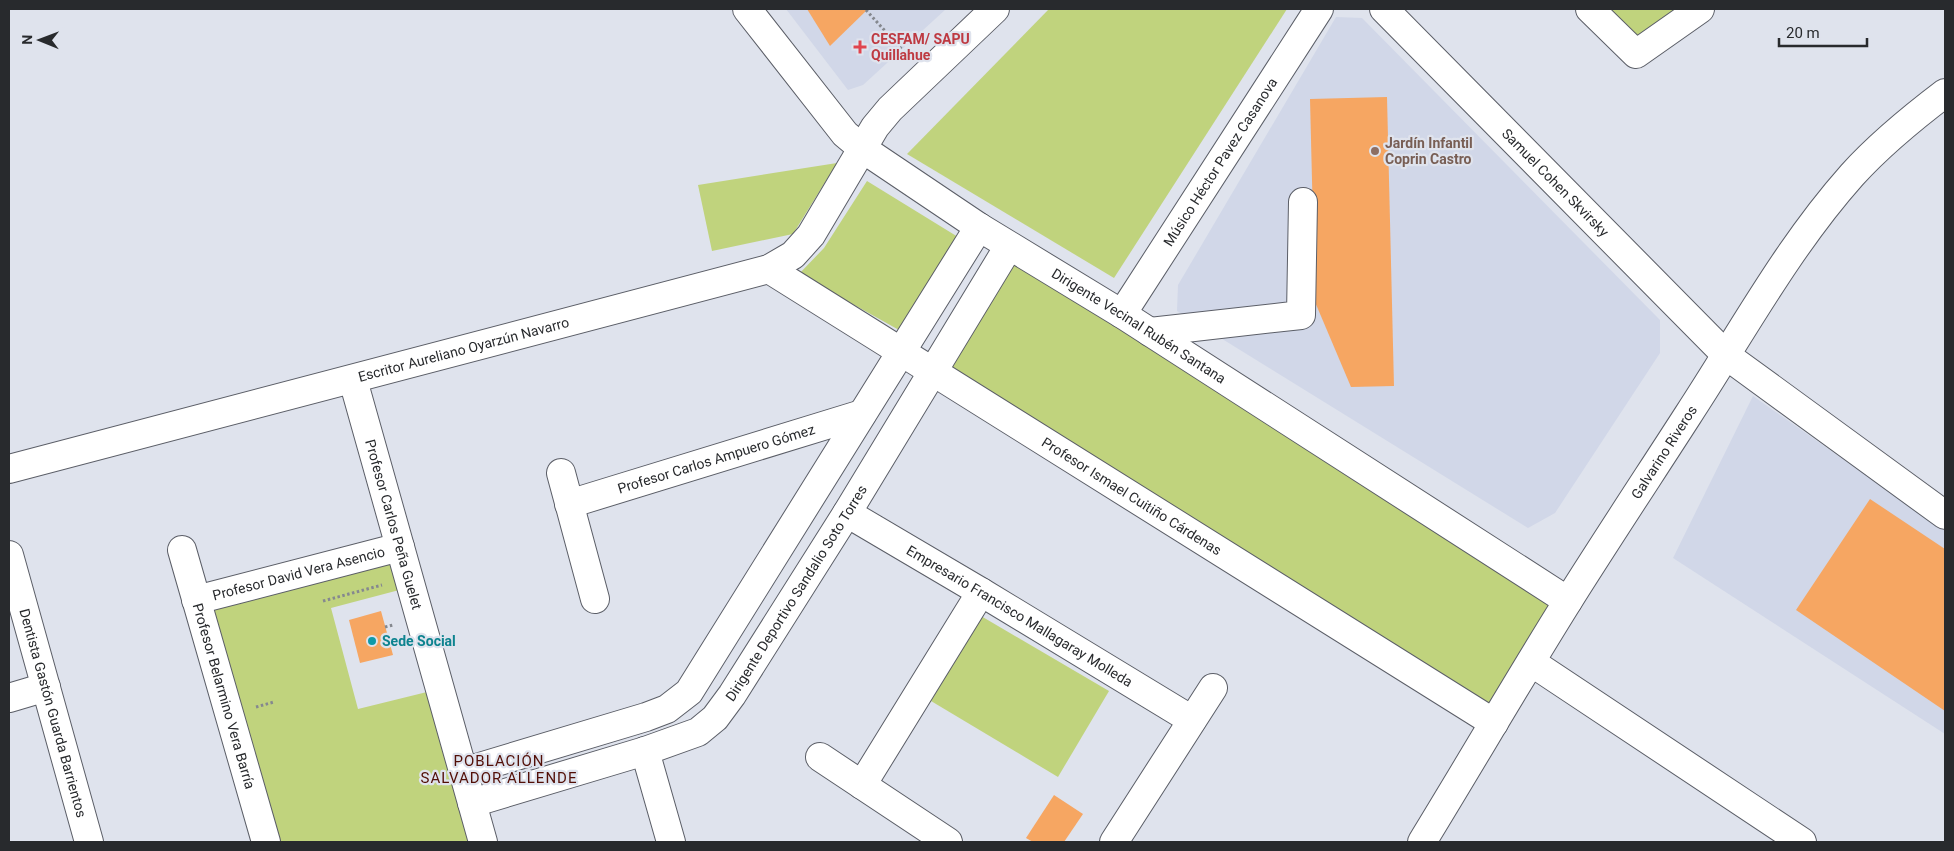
<svg xmlns="http://www.w3.org/2000/svg" width="1954" height="851" viewBox="0 0 1954 851" font-family="Roboto,sans-serif">
<rect width="100%" height="100%" fill="#dfe3ed"/>
<!-- built -->
<g fill="#d1d7e8">
<polygon points="786,9 946,9 863,85 848,90"/>
<polygon points="1336,17 1362,18 1660,320 1660,353 1555,513 1528,528 1177,311 1178,285"/>
<polygon points="1753,396 1945,531 1945,734 1673,558"/>
</g>
<!-- green -->
<g fill="#c0d37d">
<polygon points="1049,9 1287,9 1114,278 907,154"/>
<polygon points="1602,9 1686,9 1637,43"/>
<polygon points="837,163 793,234 712,251 698,185"/>
<polygon points="867,181 958,237 899,330 799,274 824,248"/>
<polygon points="1013,262 1116,324 1552,605 1491,706 949,368"/>
<polygon points="394,557 403,589 331,608 358,709 431,691 473,842 275,842 208,606"/>
<polygon points="981,616 1109,691 1058,777 931,701"/>
</g>
<!-- building -->
<g fill="#f6a662">
<polygon points="807,9 868,9 830,46"/>
<polygon points="1387,97 1394,386 1351,387 1315,302 1310,99"/>
<polygon points="1870,499 1945,549 1945,711 1796,610"/>
<polygon points="381,611 393,655 360,663 349,620"/>
<polygon points="1054,795 1083,814 1064,842 1033,842 1026,838"/>
</g>
<g fill="none" stroke-linecap="round" stroke-linejoin="round">
<!-- minor casing -->
<g stroke="#5b5e67" stroke-width="30">
<g id="minor">
<path id="s1" d="M747,9L845,134L863,149L979,227L1122,314L1568,601"/>
<path id="s2" d="M1384,9L1727,356L1945,515"/>
<polyline points="1590,9 1636,54 1700,9"/>
<path id="s3" d="M769,269L1494,723"/>
<path id="s4" d="M1122,314L1319,9"/>
<polyline points="1150,332 1301,315 1303,202"/>
<path id="s5" d="M353,380L483,842"/>
<path id="s6" d="M9,469L769,269L793,255L811,235L875,127L890,109L995,9"/>
<polyline points="561,473 595,599"/>
<path id="s7" d="M569,504L862,414"/>
<path id="s8" d="M847,513L981,592L1192,720"/>
<path id="s9" d="M182,550L266,842"/>
<path id="s10" d="M9,555L89,842"/>
<path id="s11" d="M196,600L400,547"/>
<polyline points="1531,662 1802,842"/>
<polyline points="9,698 46,687"/>
<polyline points="645,751 671,842"/>
<polyline points="820,757 948,842"/>
<polyline points="463,772 646,717 667,709 689,692 979,227"/>
<polyline points="862,785 981,592"/>
<path id="s12" d="M472,803L645,751L698,732L715,718L732,695L847,513L1009,246"/>
<polyline points="1114,842 1213,688"/>
<path id="s13" d="M1422,842C1471,762 1518,681 1568,601C1607,539 1648,477 1688,415C1741,334 1787,248 1852,175C1880,144 1912,118 1945,93"/>
</g>
</g>
<!-- path -->
<g stroke="#85888f" stroke-width="3" stroke-dasharray="2.5 2.5" stroke-linecap="butt">
<polyline points="866,10 906,54"/>
<polyline points="323,601 382,585"/>
<polyline points="385,627 393,625"/>
<polyline points="256,707 274,702"/>
</g>
<!-- minor -->
<use href="#minor" stroke="#fff" stroke-width="28"/>
</g>
<!-- markers -->
<path fill="#e0444e" stroke="#dfe3ed" stroke-width="2" d="M857.5 39.5h5v5h5v5h-5v5h-5v-5h-5v-5h5z"/>
<circle fill="#8d6e63" stroke="#dfe3ed" stroke-width="2" cx="1375" cy="151" r="5"/>
<circle fill="#0f9aa8" stroke="#dfe3ed" stroke-width="2" cx="372" cy="641" r="5"/>
<g text-anchor="middle" stroke-width="4.5" stroke-linejoin="round" paint-order="stroke">
<!-- health labels -->
<g font-size="14" font-weight="bold" fill="#be3a42" stroke="#dfe3ed" text-anchor="start">
<text x="871" y="44">CESFAM/ SAPU<tspan x="871" dy="16">Quillahue</tspan></text>
</g>
<!-- education labels -->
<g font-size="14" font-weight="bold" fill="#785e54" stroke="#dfe3ed" text-anchor="start">
<text x="1385" y="148">Jardín Infantil<tspan x="1385" dy="16">Coprin Castro</tspan></text>
</g>
<!-- street labels -->
<g font-size="14" fill="#282a2d" stroke="#dfe3ed">
<text dy="5" stroke="none"><textPath href="#s4" startOffset="181">Músico Héctor Pavez Casanova</textPath></text>
<text dy="5" stroke="none"><textPath href="#s2" startOffset="244">Samuel Cohen Skvirsky</textPath></text>
<text dy="5" stroke="none"><textPath href="#s1" startOffset="510">Dirigente Vecinal Rubén Santana</textPath></text>
<text dy="5" stroke="none"><textPath href="#s6" startOffset="470">Escritor Aureliano Oyarzún Navarro</textPath></text>
<text dy="5" stroke="none"><textPath href="#s13" startOffset="459">Galvarino Riveros</textPath></text>
<text dy="5" stroke="none"><textPath href="#s7" startOffset="154">Profesor Carlos Ampuero Gómez</textPath></text>
<text dy="5" stroke="none"><textPath href="#s3" startOffset="428">Profesor Ismael Cuitiño Cárdenas</textPath></text>
<text dy="5" stroke="none"><textPath href="#s5" startOffset="150">Profesor Carlos Peña Guelet</textPath></text>
<text dy="5" stroke="none"><textPath href="#s11" startOffset="106">Profesor David Vera Asencio</textPath></text>
<text dy="5" stroke="none"><textPath href="#s12" startOffset="408">Dirigente Deportivo Sandalio Soto Torres</textPath></text>
<text dy="5" stroke="none"><textPath href="#s8" startOffset="201">Empresario Francisco Mallagaray Molleda</textPath></text>
<text dy="5" stroke="none"><textPath href="#s9" startOffset="152">Profesor Belarmino Vera Barría</textPath></text>
<text dy="5" stroke="none"><textPath href="#s10" startOffset="164">Dentista Gastón Guarda Barrientos</textPath></text>
</g>
<!-- culture labels -->
<g font-size="14" font-weight="bold" fill="#0d838f" stroke="#dfe3ed" text-anchor="start">
<text x="382" y="646">Sede Social</text>
</g>
<!-- neighbourhood labels -->
<g font-size="15" letter-spacing="1" fill="#520f07" stroke="#dfe3ed">
<text x="499" y="766">POBLACIÓN<tspan x="499" dy="17">SALVADOR ALLENDE</tspan></text>
</g>
</g>
<!-- border -->
<rect width="1954" height="851" fill="none" stroke="#282a2d" stroke-width="20"/>
<!-- north arrow -->
<g transform="translate(40 40) rotate(271)" stroke="#dfe3ed" stroke-width="4" paint-order="stroke">
<path d="M0-4L9 19L0 12L-9 19Z" fill="#282a2d"/>
<text y="-8" font-size="14" font-weight="bold" text-anchor="middle" fill="#282a2d">N</text>
</g>
<!-- scale -->
<path d="M1779 38v8h88v-8" fill="none" stroke="#282a2d" stroke-width="2.5"/>
<text x="1786" y="38" font-size="15" fill="#282a2d" stroke="#dfe3ed" stroke-width="4" paint-order="stroke">20 m</text>
</svg>
